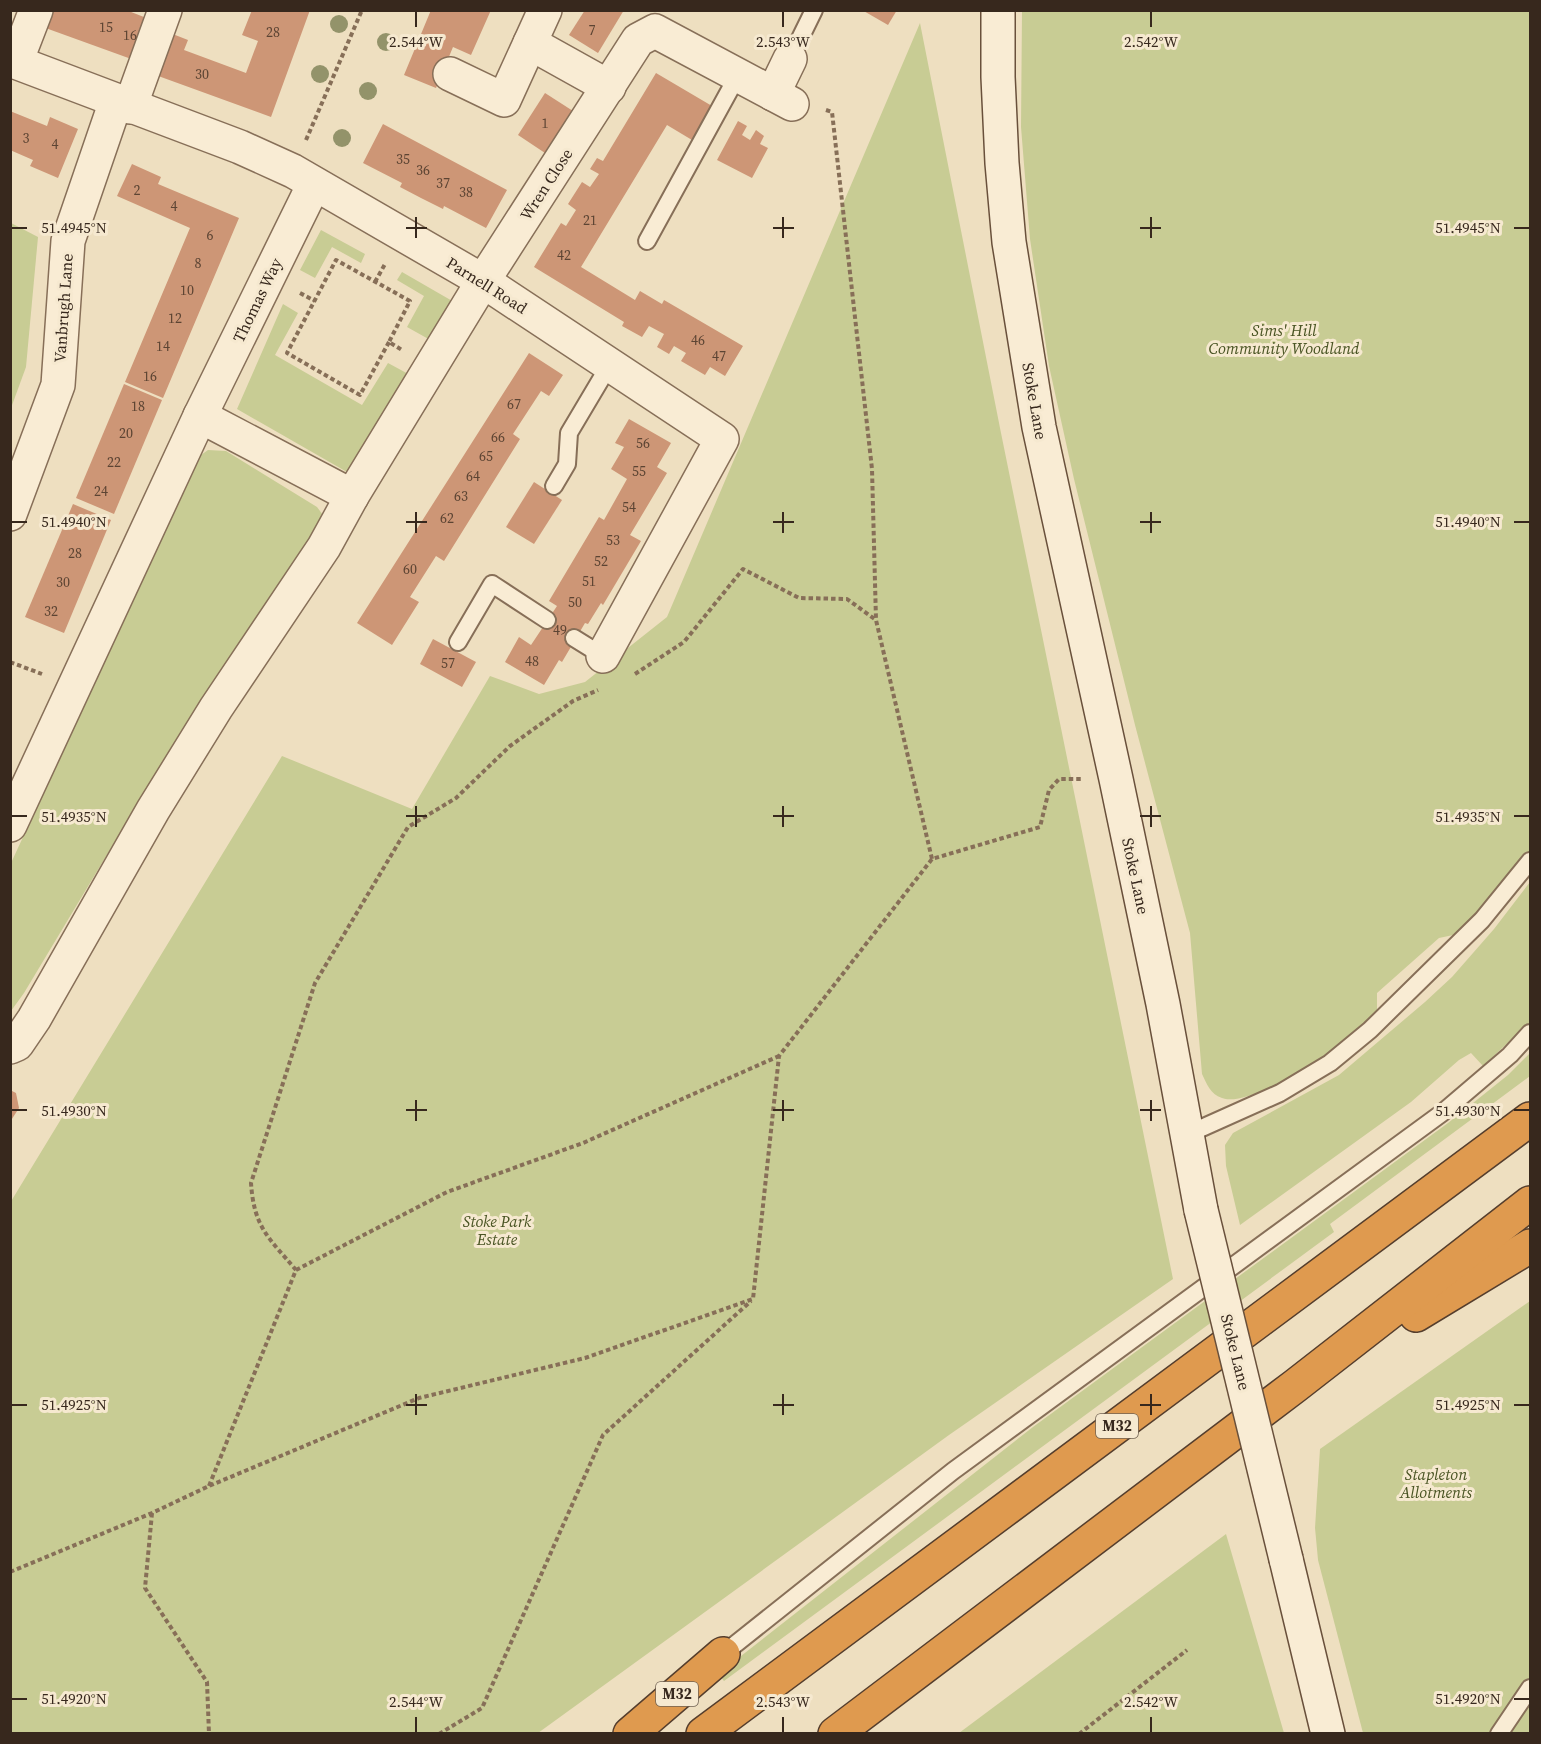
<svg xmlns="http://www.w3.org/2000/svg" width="1541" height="1744" viewBox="0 0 1541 1744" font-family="'Source Serif 4',serif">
<rect width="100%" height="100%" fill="#eedfc0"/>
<!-- green -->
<g fill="#c8cc94">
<path d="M1022,11H1530V852L1458,934L1439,938L1377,993V1014C1363,1026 1349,1039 1335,1050C1315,1065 1245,1107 1222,1098C1210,1094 1207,1084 1202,1074L1190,933L1135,725L1074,479L1049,366L1030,239L1021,127Z"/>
<polygon points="920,23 1001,433 1173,1279 949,1435 538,1733 11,1733 10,1203 282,756 412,809 490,676 539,694 585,682 667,617"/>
<polygon points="11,223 38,237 26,367 11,408"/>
<polygon points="321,230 365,254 361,263 332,247 315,278 300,270"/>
<polygon points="402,272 454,302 432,341 407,327 424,296 397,280"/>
<polygon points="283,304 298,313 275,355 362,405 388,363 412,376 347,472 237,409"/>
<polygon points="208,450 226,451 317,507 323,515 323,523 108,853 24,993 11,1011 11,863 195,467 201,455"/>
<polygon points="1530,882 1530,1022 1483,1066 1471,1053 1459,1060 1411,1102 1240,1225 1226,1166 1225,1145 1233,1133 1339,1075 1425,1002 1452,977 1494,929"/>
<polygon points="1530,1053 1530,1076 1330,1224 1334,1232 724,1681 718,1674 1033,1427 1448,1123 1508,1075"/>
<polygon points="1530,1301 1530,1733 1363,1733 1318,1560 1315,1528 1320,1449"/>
<polygon points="1226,1534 1284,1733 959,1733"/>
</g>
<!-- building -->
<g fill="#cd9676">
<polygon points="46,10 126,10 149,19 134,60 40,26"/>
<polygon points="252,10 310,10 271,117 150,73 165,31 188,40 184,50 246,73 258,41 242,35"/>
<polygon points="431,10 491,10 471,55 453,47 436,88 404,75"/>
<polygon points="585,10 624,10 598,53 569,35"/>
<polygon points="862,10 897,10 888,25"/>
<polygon points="656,73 712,106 692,140 667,125 581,267 635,300 640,291 662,304 664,300 743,346 725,376 710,367 705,375 681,361 686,353 674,346 669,354 657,347 664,334 649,326 642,337 622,326 624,322 534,267 561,223 566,226 576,210 568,204 582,182 590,187 599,174 590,169 597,158 603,161"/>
<polygon points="545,93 573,111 545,153 518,135"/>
<polygon points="10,111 47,126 50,117 78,129 58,178 30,166 33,160 10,150"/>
<polygon points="738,121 747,126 742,135 750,140 756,130 764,136 760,144 768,148 752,178 717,160"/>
<polygon points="383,124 507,190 486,228 444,206 443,209 421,198 400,187 402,183 363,163"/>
<polygon points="132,164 161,177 158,184 239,218 163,398 125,382 190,228 117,196"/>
<polygon points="529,353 563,375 549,396 541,391 513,434 520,439 444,561 436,556 410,597 419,602 392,645 357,623"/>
<polygon points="124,384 162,400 114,514 76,498"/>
<polygon points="629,419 671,443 657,467 667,473 630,535 641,541 603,605 601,603 588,624 585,623 562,662 559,660 544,685 505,662 519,637 531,645 557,606 549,601 599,517 604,520 627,479 611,469 624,447 615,443"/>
<polygon points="534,482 562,500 534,544 506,527"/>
<polygon points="73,504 111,520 64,633 25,617"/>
<polygon points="433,639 476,662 462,687 420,664"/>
<polygon points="10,1090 16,1093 19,1108 10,1122"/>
</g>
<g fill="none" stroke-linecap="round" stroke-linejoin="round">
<!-- lane casing -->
<g stroke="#876f58" stroke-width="20">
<g id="lane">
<polyline points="790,59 814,10"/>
<polyline points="647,241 738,75"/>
<polyline points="554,486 567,464 569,433 610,364"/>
<polyline points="574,638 603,656"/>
<polyline points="458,642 492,584 547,620"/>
<polyline points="1186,1135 1280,1093 1330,1063 1370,1030 1482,920 1530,861"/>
<polyline points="723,1654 953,1471 1442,1113 1510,1055 1530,1033"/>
<polyline points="1499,1734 1530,1688"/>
</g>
</g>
<!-- street casing -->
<g stroke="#876f58" stroke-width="36">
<g id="street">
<polyline points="545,10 530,43 609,87"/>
<polyline points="10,60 240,147 293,171 483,281 722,439 603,656"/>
<polyline points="16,62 36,10"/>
<polyline points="450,74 504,100 530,43"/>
<polyline points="773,94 790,59"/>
<polyline points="130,107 165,10"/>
<polyline points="200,416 352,496"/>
<polyline points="10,514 58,385 68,241 116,101"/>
<polyline points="10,825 200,416 314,184"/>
<polyline points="10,1047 17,1044 34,1019 153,810 216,708 324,547 352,496 483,281 638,40 655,31 792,104"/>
</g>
</g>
<!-- secondary casing -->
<g stroke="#69503b" stroke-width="36">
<g id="secondary">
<polyline points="998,10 998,77 1002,163 1009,242 1039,427 1116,779 1163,1004 1201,1210"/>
<polyline points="1286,1559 1328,1734"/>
</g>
</g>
<!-- highway casing -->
<g stroke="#553e2d" stroke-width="36">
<g id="highway">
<polyline points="1416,1315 1530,1246"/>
<polyline points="630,1734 723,1654"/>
<polyline points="703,1734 1530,1119"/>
<polyline points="835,1734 1295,1386 1530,1203"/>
</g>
</g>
<!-- path -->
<g stroke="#876f58" stroke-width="4" stroke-dasharray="4.5 3" stroke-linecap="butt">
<polyline points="826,110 832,112 872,469 876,620 932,859"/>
<polyline points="306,140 362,10"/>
<polyline points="375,282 385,264"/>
<polyline points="300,293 315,301"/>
<polyline points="389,342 360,395 287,353 336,260 410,301 389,342 402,350"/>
<polyline points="10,662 42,674"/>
<polyline points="635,674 684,642 743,569 799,598 847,599 876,620"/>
<polyline points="296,1270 447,1192 583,1143 779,1056"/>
<path d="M209,1486L296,1270C269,1238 254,1228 251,1183L315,983L408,827L456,798L510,746L573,701L598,690"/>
<polyline points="152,1513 145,1588 207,1682 209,1734"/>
<polyline points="10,1572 152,1513 209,1486 419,1398 585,1358 753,1299 779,1056 932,859 1040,827 1049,790 1059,779 1081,779"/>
<polyline points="439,1734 482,1708 603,1435 751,1301"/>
<polyline points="1079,1734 1187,1650"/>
</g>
<!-- lane -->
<use href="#lane" stroke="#f9ecd4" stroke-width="16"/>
<!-- street -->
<use href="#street" stroke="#f9ecd4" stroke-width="33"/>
<!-- secondary -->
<use href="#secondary" stroke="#f9ecd4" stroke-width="33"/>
<!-- highway -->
<use href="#highway" stroke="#df9a4f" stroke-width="33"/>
<!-- secondary-bridge casing -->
<g stroke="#69503b" stroke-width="36" stroke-linecap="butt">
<polyline id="secondary-bridge" points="1201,1210 1286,1559"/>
</g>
<!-- secondary-bridge -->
<use href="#secondary-bridge" stroke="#f9ecd4" stroke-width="33"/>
</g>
<!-- trees -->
<g fill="#93936a">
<circle cx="339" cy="24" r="9"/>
<circle cx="386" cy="42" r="9"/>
<circle cx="320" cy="74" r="9"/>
<circle cx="368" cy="91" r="9"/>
<circle cx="342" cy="138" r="9"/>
</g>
<!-- ticks -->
<path fill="none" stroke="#37281d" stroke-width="2" d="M416,12V27M783,12V27M1151,12V27M416,217V238M783,217V238M1151,217V238M12,228H27M406,228H427M773,228H794M1140,228H1161M1514,228H1529M416,512V533M783,512V533M1151,512V533M12,522H27M406,522H427M773,522H794M1140,522H1161M1514,522H1529M416,806V827M783,806V827M1151,806V827M12,816H27M406,816H427M773,816H794M1140,816H1161M1514,816H1529M416,1100V1121M783,1100V1121M1151,1100V1121M12,1110H27M406,1110H427M773,1110H794M1140,1110H1161M1514,1110H1529M416,1394V1415M783,1394V1415M1151,1394V1415M12,1405H27M406,1405H427M773,1405H794M1140,1405H1161M1514,1405H1529M12,1699H27M1514,1699H1529M416,1717V1732M783,1717V1732M1151,1717V1732"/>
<g text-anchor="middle" stroke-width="6" stroke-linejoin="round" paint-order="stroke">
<!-- number labels -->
<g font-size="14" fill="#5c4433">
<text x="106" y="32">15</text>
<text x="592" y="35">7</text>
<text x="273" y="37">28</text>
<text x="130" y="40">16</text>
<text x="202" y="79">30</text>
<text x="545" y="128">1</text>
<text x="26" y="143">3</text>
<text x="55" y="149">4</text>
<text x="403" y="164">35</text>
<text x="423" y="175">36</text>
<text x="443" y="188">37</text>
<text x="137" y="195">2</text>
<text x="466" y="197">38</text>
<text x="174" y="211">4</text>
<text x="590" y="225">21</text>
<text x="210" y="240">6</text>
<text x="564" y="260">42</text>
<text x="198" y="268">8</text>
<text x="187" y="295">10</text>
<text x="175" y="323">12</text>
<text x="698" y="345">46</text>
<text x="163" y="351">14</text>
<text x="719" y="361">47</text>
<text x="150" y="381">16</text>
<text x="514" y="409">67</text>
<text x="138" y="411">18</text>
<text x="126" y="438">20</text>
<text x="498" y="442">66</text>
<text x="643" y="448">56</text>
<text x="486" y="461">65</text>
<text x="114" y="467">22</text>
<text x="639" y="476">55</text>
<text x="473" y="481">64</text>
<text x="101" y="496">24</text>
<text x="461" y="501">63</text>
<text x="629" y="512">54</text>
<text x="447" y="523">62</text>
<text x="613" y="545">53</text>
<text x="75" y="558">28</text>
<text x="601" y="566">52</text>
<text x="410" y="574">60</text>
<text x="589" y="586">51</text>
<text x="63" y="587">30</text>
<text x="575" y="607">50</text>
<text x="51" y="616">32</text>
<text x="560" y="635">49</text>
<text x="532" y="666">48</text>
<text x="448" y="668">57</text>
</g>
<!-- shield labels -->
<g fill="#f6e9d0" stroke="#706253" stroke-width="1.5">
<rect x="1096" y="1414" width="42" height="24" rx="4.5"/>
<rect x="656" y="1682" width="42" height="24" rx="4.5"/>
</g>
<g font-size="15" font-weight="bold" fill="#37281d">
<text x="1117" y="1431">M32</text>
<text x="677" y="1699">M32</text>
</g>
<!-- street labels -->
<g font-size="16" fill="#37281d" stroke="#f6e9d0">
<text transform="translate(546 184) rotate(-57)" y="6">Wren Close</text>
<text transform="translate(487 285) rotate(32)" y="6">Parnell Road</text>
<text transform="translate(257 300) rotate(-64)" y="6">Thomas Way</text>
<text transform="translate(63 308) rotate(-86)" y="6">Vanbrugh Lane</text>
<text transform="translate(1035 401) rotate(80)" y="6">Stoke Lane</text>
<text transform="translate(1136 876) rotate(78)" y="6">Stoke Lane</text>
<text transform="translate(1236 1352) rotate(76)" y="6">Stoke Lane</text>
</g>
<!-- park labels -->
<g font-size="16" font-style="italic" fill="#495423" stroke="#f6e9d0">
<text x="1284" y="336">Sims' Hill<tspan x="1284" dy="18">Community Woodland</tspan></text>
<text x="497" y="1227">Stoke Park<tspan x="497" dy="18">Estate</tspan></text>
<text x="1436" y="1480">Stapleton<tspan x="1436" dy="18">Allotments</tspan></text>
</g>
</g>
<g font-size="15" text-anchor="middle" fill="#37281d" stroke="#f6e9d0" stroke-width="6" stroke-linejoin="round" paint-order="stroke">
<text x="416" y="47">2.544°W</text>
<text x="783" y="47">2.543°W</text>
<text x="1151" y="47">2.542°W</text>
<text x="74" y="233">51.4945°N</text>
<text x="1468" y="233">51.4945°N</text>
<text x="74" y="527">51.4940°N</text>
<text x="1468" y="527">51.4940°N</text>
<text x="74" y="822">51.4935°N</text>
<text x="1468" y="822">51.4935°N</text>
<text x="74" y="1116">51.4930°N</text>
<text x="1468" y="1116">51.4930°N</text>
<text x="74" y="1410">51.4925°N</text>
<text x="1468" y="1410">51.4925°N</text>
<text x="74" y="1704">51.4920°N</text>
<text x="1468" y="1704">51.4920°N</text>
<text x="416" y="1707">2.544°W</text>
<text x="783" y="1707">2.543°W</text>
<text x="1151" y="1707">2.542°W</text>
</g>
<!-- border -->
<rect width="1541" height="1744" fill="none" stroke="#37281d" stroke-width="24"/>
</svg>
